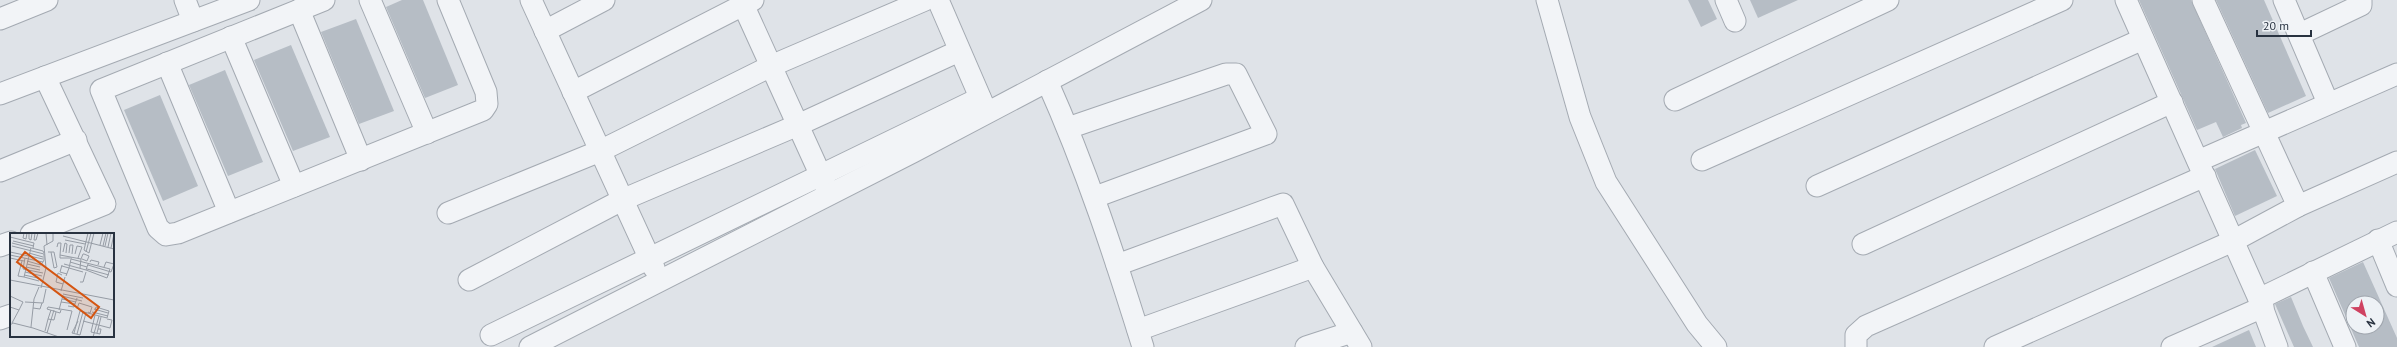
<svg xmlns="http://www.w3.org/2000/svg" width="2397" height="347" viewBox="0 0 2397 347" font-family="'PT Sans',sans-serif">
<rect width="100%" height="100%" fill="#dfe3e8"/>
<!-- building -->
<g fill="#b6bdc5" fill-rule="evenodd">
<polygon points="402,0 423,0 458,85 425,98 386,7"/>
<polygon points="1688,0 1708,0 1717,19 1701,27"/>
<polygon points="1750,0 1798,0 1758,18"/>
<polygon points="2139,0 2191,0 2246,123 2241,125 2242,128 2223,137 2216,122 2197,130"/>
<polygon points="2216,0 2264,0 2306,96 2268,113"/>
<polygon points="356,19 394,111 359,124 321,32"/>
<polygon points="291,45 330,137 293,151 254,60"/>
<polygon points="225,70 263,162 228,176 189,85"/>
<polygon points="160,95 198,186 163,201 124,110"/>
<polygon points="2255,150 2277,196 2235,216 2215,169"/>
<path d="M2363,262L2397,338V347H2359L2329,278ZM2353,303H2377V327H2353Z"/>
<polygon points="2291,297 2303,326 2313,347 2294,347 2275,304"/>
<polygon points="2249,330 2256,347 2212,347"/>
</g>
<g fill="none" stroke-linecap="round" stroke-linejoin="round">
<!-- minor casing -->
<g stroke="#a4aab2" stroke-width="23">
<g id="minor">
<polyline points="185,0 193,21"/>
<polyline points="324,0 101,90 158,228 166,235 178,233 483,110 487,104 486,92 448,0"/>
<polyline points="370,0 427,133"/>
<polyline points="531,0 654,268"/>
<polyline points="741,0 826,187"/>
<polyline points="938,0 986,111"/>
<polyline points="1547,0 1580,117 1606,182 1697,324 1716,347"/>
<polyline points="1726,0 1735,21"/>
<polyline points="2126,0 2259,299 2277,347"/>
<polyline points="2203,0 2298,206"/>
<polyline points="2284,0 2328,103"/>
<polyline points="299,10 361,160"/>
<polyline points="0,19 47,0"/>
<polyline points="545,31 604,0"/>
<polyline points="2300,34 2361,5 2361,0"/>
<polyline points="231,37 294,186"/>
<polyline points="167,63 229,212"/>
<path d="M1047,81C1086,168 1115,257 1143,347"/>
<polyline points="573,92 753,0"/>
<polyline points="0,94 249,0"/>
<polyline points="1675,100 1888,0"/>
<polyline points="1068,128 1226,74 1236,74 1266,134 1095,197"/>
<polyline points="1702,160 2062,0"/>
<polyline points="2198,161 2397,74"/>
<polyline points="0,171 76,140"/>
<polyline points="1817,186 2143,39"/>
<polyline points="448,213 600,151 771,66 925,0"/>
<polyline points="31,234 105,204 45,77"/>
<polyline points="2378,240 2397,286"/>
<polyline points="1863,244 2172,102"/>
<polyline points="0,246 11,242"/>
<polyline points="1117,265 1283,204 1313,267 1361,347"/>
<polyline points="2313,272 2345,347"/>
<polyline points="469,280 622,200 798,125 959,51"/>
<polyline points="2259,299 2397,232"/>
<polyline points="0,319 11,315"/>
<polyline points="1138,330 1313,267"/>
<polyline points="491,335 980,98"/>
<polyline points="530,347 913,152 1201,0"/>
<polyline points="1306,347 1352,332"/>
<polyline points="1856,347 1856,335 1866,326 2205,176"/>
<polyline points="1995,347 2233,241 2298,206 2397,162"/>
<polyline points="2172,347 2263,307"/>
</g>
</g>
<!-- minor -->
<use href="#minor" stroke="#f2f4f7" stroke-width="21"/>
</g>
<!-- overview -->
<g transform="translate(10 233)">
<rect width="104" height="104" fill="#dfe3e8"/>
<path fill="none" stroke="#969ca5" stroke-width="1" d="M14,0L13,5L16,6L17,0M19,0V6L21,7L22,0M25,0L24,7H26L28,0M36,0L37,12M78,0L74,17L79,20L84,0M53,3L104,16M0,4L24,10L23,15M55,7L75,11M3,8L24,13M2,10L33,18L34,20M90,12L93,0M93,13L96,0M95,13L98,0M47,14L48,10H51L50,22L71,26L70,35M98,14L101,0M21,15L14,44L29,48M101,15L104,1M0,19L19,23M38,19H44L47,34L44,35M41,19L44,35M53,19L55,10L57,11L56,20M76,19L81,0M19,20L33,24M59,20L60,12H63L62,21M65,21L67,13L72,14L68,25M0,22L33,29L34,27V21L2,13M50,22V25H62M19,23L33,26M0,25L14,28M15,25L13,36L33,40M71,26L73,21H74L79,23L77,28L72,26M12,28L8,43L14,44M17,28L31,32L33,29M60,29L77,34M80,29L81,27L89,29L88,32M17,31L30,34M54,31L76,37L78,31M52,32L50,39L57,41M78,32L101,39L104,31M52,33L59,35L56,43M16,34L30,37M94,34L96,29L104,31M77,36L99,42M15,39L32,43M73,39L59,35L61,26L100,36L97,45L76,37M14,42L28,45M52,42L48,40L46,49L53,51M0,47L104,67M70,49H73L76,39M31,55L36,35L34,13L43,8V0M51,58L55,44M53,61L73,65M0,63L13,69L9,77M52,63L72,68M52,66L66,69M15,69L33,70L36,56M51,69L65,71M0,70V74L9,77L2,90M58,73L64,74L67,65M23,75L30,76L32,70M67,76L69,70L82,74L80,80L78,79M84,76L98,80M41,77L38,86L44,87L46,79M49,77L53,62M51,77L50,80L37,76L38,74L62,78L57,97M82,79L98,83M85,82L81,99L90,101L91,96H88M68,88L62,100L70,102L76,80M73,88L100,95L102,87L97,86M0,92L3,90L23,95L49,104M21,94L24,66L29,54M35,98L38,86M37,100L44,77M64,100L70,78L97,85L99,78L86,74L85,77M87,100L91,84M67,101L73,79M83,104L89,83"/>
<path fill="#d55511" fill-opacity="0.15" stroke="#d55511" stroke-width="2" d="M15,19L89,74L81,85L7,29Z"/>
<rect width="104" height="104" fill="none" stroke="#283240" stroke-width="2"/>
</g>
<!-- north arrow -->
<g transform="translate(2365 315) rotate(143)"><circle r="19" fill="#eef2f6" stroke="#9fa5ad"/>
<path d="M0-3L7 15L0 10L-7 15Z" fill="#cf4261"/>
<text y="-6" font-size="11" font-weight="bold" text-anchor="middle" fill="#283240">N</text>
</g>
<!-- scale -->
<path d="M2257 30v6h54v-6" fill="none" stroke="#283240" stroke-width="2"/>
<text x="2263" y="30" font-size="12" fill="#283240" stroke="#eef2f6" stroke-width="3" paint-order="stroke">20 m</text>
</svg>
